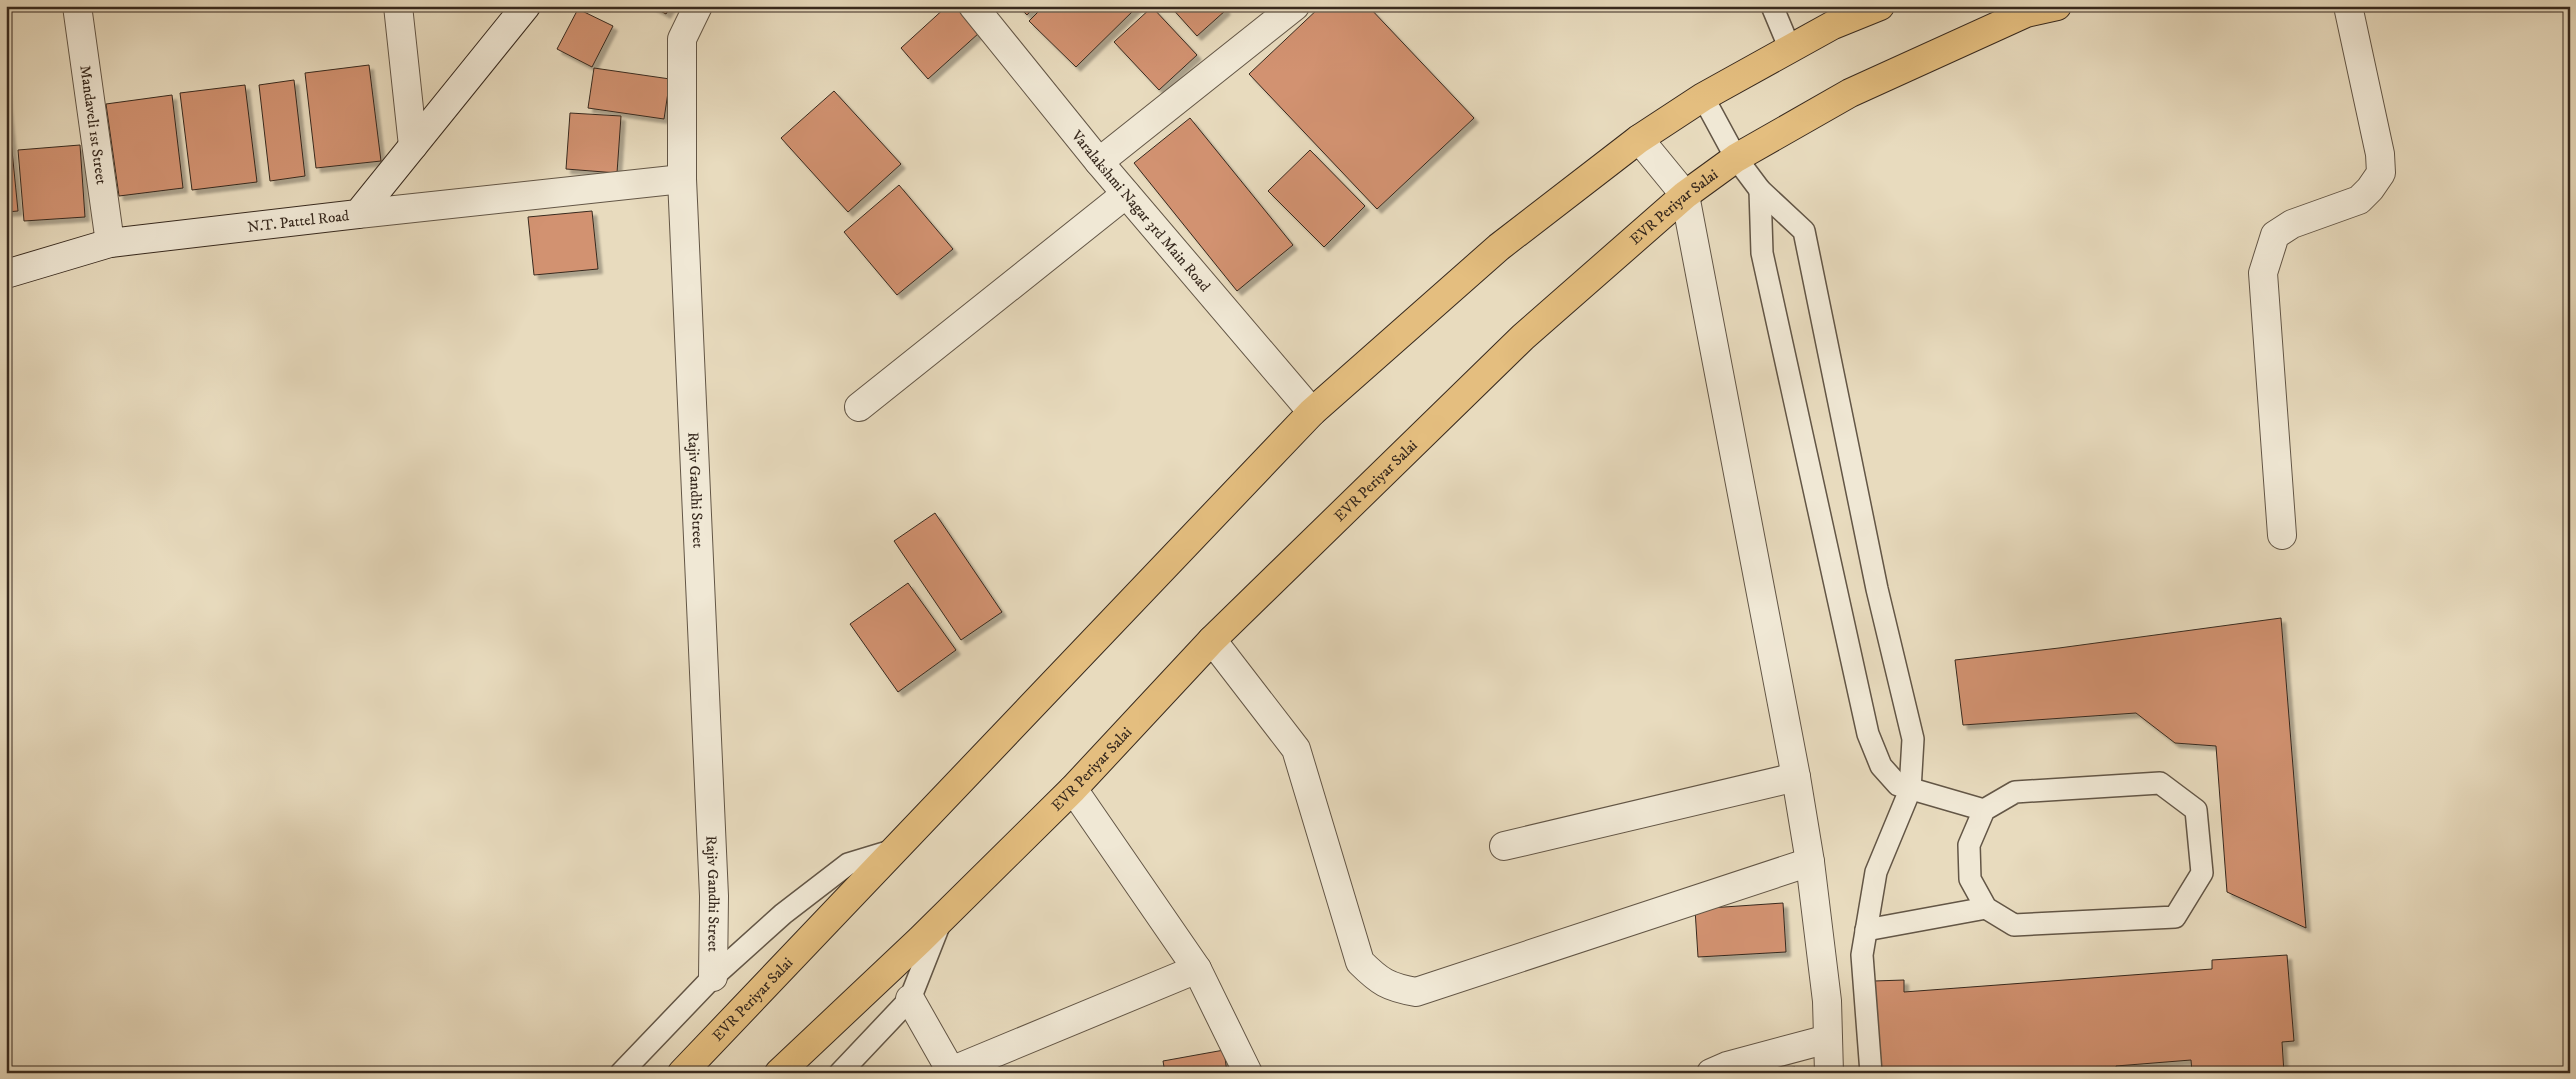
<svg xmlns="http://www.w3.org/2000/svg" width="2576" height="1079" viewBox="0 0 2576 1079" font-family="'IM FELL DW Pica',serif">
<defs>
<filter id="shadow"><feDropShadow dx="4.5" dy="4.5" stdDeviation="1" flood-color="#0004"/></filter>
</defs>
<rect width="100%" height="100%" fill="#e8dbbe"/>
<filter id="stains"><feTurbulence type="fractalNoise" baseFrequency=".004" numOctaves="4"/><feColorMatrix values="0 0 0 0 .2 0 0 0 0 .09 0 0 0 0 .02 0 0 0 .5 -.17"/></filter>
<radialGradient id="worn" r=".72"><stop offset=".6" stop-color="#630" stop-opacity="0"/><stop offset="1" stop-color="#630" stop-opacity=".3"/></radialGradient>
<!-- building -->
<g fill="#d29271" stroke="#37291e" filter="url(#shadow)">
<polygon points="651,6 671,6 666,14"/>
<polygon points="947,6 955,6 979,33 928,79 901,48"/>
<polygon points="1018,6 1035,6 1027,15"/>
<polygon points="1044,6 1138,6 1076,67 1029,21"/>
<polygon points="1170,6 1223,6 1226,10 1197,36"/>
<polygon points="1321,6 1368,6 1474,118 1377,209 1249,74"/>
<polygon points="1152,7 1197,55 1159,90 1114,42"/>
<polygon points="578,9 613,26 592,67 557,49"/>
<polygon points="369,65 381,161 316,168 305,73"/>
<polygon points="594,68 670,79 664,119 588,108"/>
<polygon points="294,80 305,176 270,181 259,85"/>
<polygon points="245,85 257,182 192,190 180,93"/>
<polygon points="6,90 18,211 6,212"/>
<polygon points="834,91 901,164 848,212 781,138"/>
<polygon points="172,95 183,188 119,196 106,104"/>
<polygon points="570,113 621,116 617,173 566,169"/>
<polygon points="1190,118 1293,245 1237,291 1134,163"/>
<polygon points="80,145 85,217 24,221 18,150"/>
<polygon points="1310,150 1365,206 1324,247 1268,191"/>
<polygon points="899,185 953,249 897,295 844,232"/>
<polygon points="592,211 598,269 534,275 528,217"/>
<polygon points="935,513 1002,612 961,640 894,541"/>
<polygon points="908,583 956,650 898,692 850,624"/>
<polygon points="2281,618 2306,928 2227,892 2216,746 2175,743 2136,713 1963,725 1955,660 2059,648"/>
<polygon points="1783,903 1786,952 1698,957 1695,909"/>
<polygon points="2287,955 2294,1041 2282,1042 2284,1073 2192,1073 2191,1060 2116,1066 2117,1073 1882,1073 1874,981 1904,980 1904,992 2212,969 2212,960"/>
<polygon points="1224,1050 1227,1073 1165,1073 1163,1061"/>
<polygon points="1795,1067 1795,1073 1751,1073"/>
</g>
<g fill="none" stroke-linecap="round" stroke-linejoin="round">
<!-- lane casing -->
<g stroke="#635646" stroke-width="24">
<g id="lane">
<polyline points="1772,6 1790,49"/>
<polyline points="1703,97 1736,158 1760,190 1804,231 1877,589 1913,739 1910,790 1876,872 1862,955 1871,1073"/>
<polyline points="1760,190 1762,253 1868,734 1881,766 1898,785 1984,810"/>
<polygon points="2160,783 2196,810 2202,873 2175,917 2014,925 1986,908 1970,879 1969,845 1984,810 2015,792"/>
<polyline points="1866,930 1986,908"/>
<polyline points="621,1073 713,977 783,914 848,864 894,850"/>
<polyline points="840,1073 910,999 940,923"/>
</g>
</g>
<!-- street casing -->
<g stroke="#635646" stroke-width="30">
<g id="street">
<path id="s1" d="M77,6L110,243"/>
<polyline points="398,6 413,146"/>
<path id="s2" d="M698,6L682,39V179L714,896L713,977"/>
<path id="s3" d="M973,6L1099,162L1312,412"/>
<polyline points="1639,139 1685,195 1796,777 1810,862 1827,1001 1829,1073"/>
<polyline points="1099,162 1295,6"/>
<polyline points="358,214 682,179"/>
<polyline points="859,407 1126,194"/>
<polyline points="2282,535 2263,273 2275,235 2292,224 2359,200 2370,189 2381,173 2380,154 2348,6"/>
<path d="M1212,640L1296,749L1360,962C1380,982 1388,987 1416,992L1810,862"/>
<polyline points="1073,789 1197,969 1248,1073"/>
<polyline points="1504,846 1796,777"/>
<polyline points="910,999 952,1073"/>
<polyline points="951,1071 1197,969"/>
<polyline points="1711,1073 1727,1066 1828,1039"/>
</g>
</g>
<!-- secondary casing -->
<g stroke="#37291e" stroke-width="30">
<g id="secondary">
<path id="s4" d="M6,274L110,243L358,214L526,6"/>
</g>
</g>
<!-- primary casing -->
<g stroke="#37291e" stroke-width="30">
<g id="primary">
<path id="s5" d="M682,1073L1312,412L1499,247L1639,139L1703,97L1833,25L1880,6"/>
<path id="s6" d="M779,1073L920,940L1073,789L1212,640L1523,337L1685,195L1736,158L1850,93L2026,13L2057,6"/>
</g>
</g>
<!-- lane -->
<use href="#lane" stroke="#f0e8d5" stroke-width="21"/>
<!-- street -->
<use href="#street" stroke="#f0e8d5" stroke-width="28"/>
<!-- secondary -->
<use href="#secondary" stroke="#f0e8d5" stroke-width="28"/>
<!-- primary -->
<use href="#primary" stroke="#e4be7f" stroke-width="28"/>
</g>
<g text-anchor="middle" stroke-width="4.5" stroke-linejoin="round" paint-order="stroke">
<!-- street labels -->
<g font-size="15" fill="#37291e" stroke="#f0e8d5">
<text dy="5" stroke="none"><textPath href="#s1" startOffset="120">Mandaveli 1st Street</textPath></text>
<text dy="5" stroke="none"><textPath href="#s6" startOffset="1246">EVR Periyar Salai</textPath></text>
<text dy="5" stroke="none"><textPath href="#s3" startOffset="265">Varalakshmi Nagar 3rd Main Road</textPath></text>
<text dy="5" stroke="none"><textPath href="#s4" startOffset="298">N.T. Pattel Road</textPath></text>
<text dy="5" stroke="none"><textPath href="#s6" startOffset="841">EVR Periyar Salai</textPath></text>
<text dy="5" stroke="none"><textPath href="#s2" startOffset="488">Rajiv Gandhi Street</textPath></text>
<text dy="5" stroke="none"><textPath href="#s6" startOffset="436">EVR Periyar Salai</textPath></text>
<text dy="5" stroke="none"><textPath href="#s2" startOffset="892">Rajiv Gandhi Street</textPath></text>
<text dy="5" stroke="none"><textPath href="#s5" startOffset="102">EVR Periyar Salai</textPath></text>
</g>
</g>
<!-- margin -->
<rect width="2576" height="1079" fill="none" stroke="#e8dbbe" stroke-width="25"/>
<rect x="8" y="8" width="2561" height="1064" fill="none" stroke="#37291e" stroke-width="2.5"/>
<rect x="12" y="12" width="2551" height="1054" fill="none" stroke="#37291e"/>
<rect width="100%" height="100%" filter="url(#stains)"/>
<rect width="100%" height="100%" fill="url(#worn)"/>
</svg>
